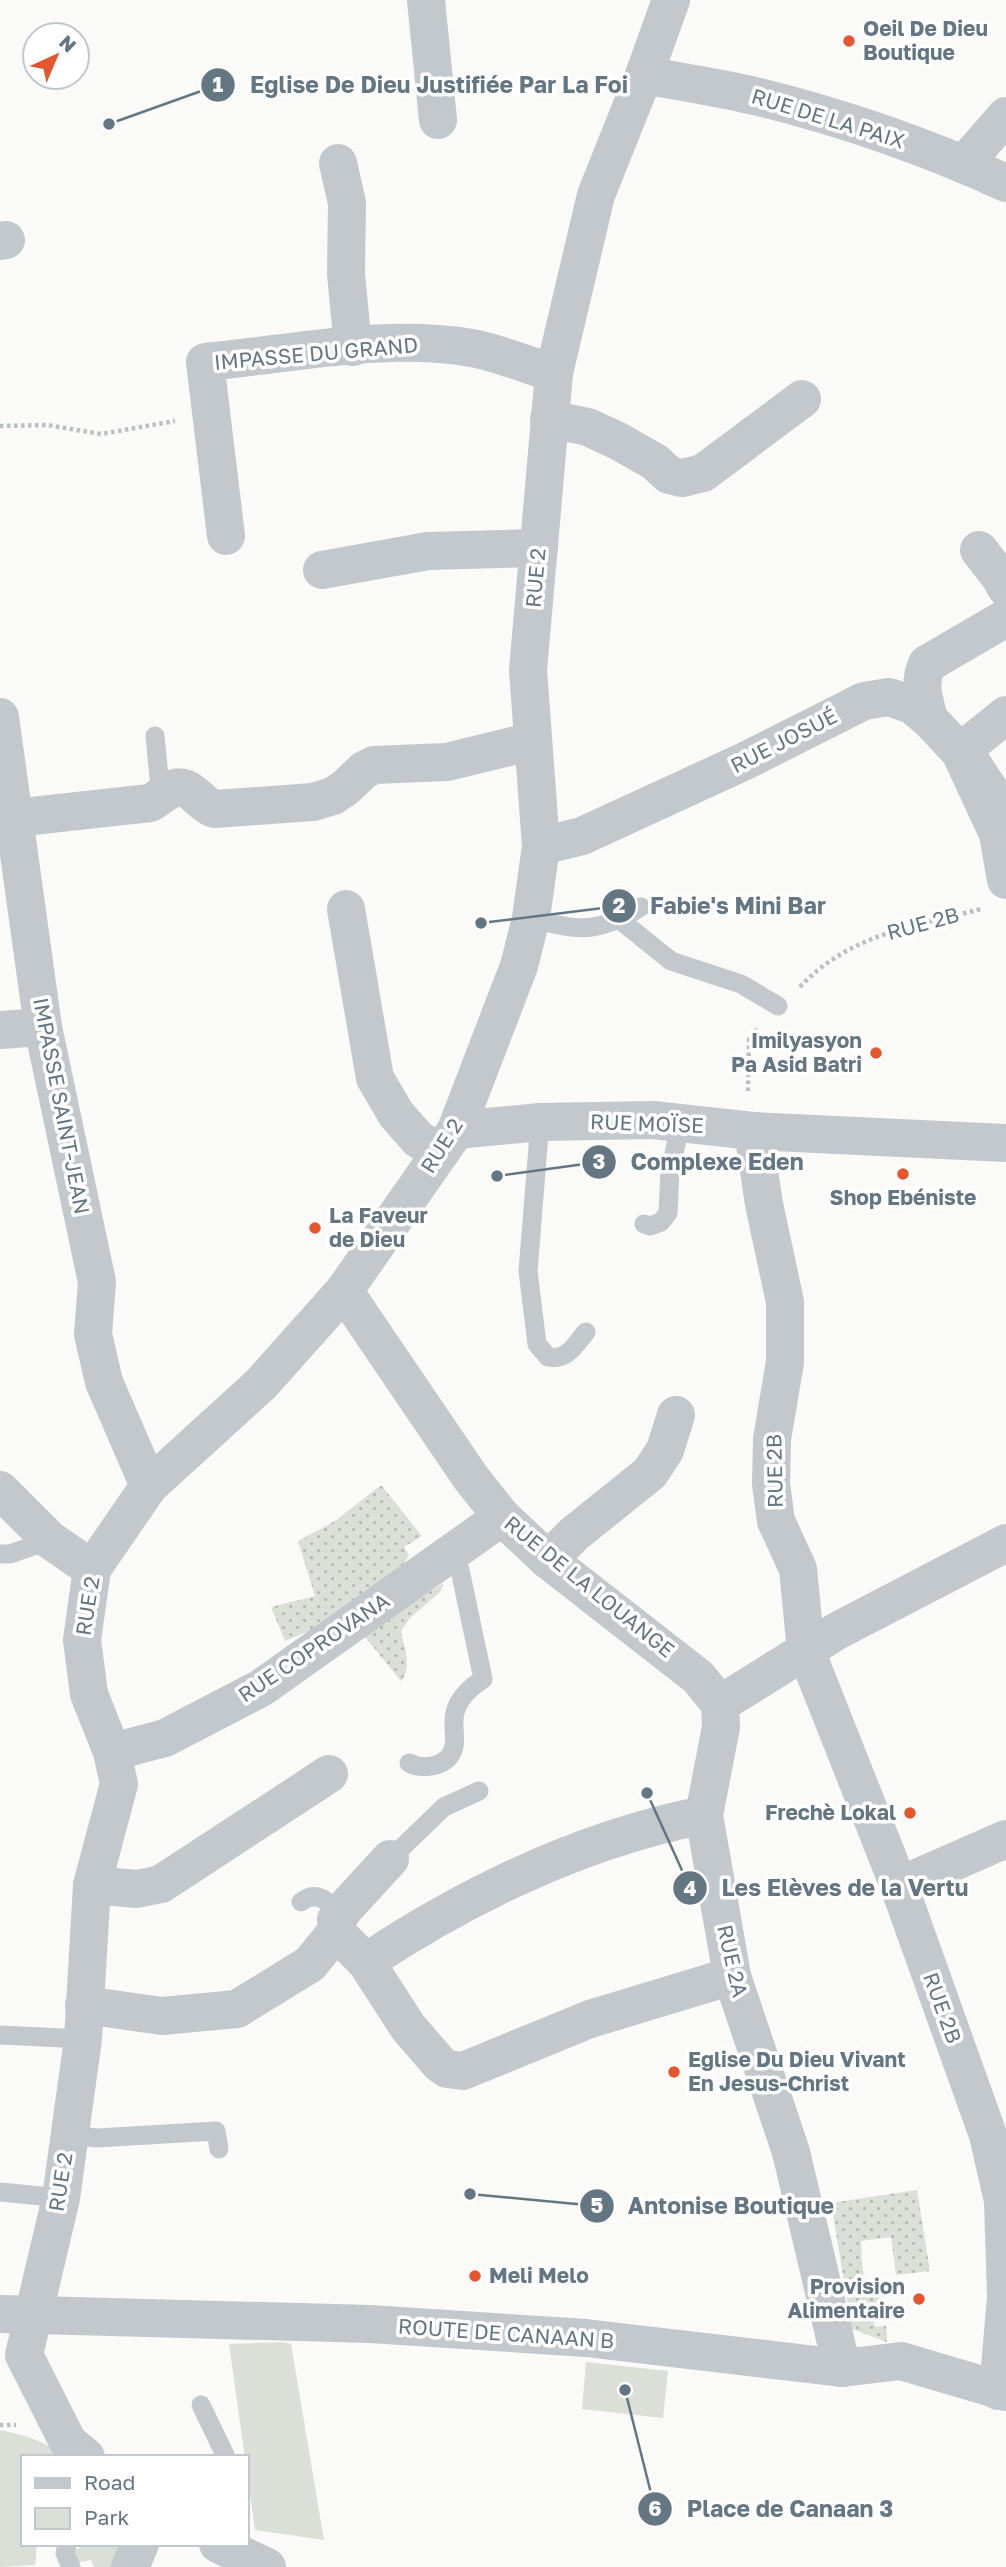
<svg xmlns="http://www.w3.org/2000/svg" width="1006" height="2567" viewBox="0 0 1006 2567" font-family="'Golos Text',sans-serif">
<defs>
<pattern id="garden-dots" width="8" height="8" patternUnits="userSpaceOnUse" patternTransform="scale(1.75)"><rect width="8" height="8" fill="#dadfd7"/><path d="M2 2h.1M6 6h.1" fill="none" stroke="#b4b9b4" stroke-width="1.8" stroke-linecap="round"/></pattern>
</defs>
<rect width="100%" height="100%" fill="#fafaf8"/>
<!-- green -->
<g fill="#dadfd7">
<polygon points="284,2342 291,2344 324,2540 255,2530 229,2344"/>
<polygon points="586,2362 668,2371 663,2418 582,2409"/>
<path d="M0,2430C21,2434 49,2442 64,2457H23V2544H37L35,2565L0,2567Z"/>
<polygon points="84,2544 126,2544 117,2567 94,2567 91,2560 75,2563 72,2549 78,2549"/>
</g>
<!-- garden -->
<g fill="url(#garden-dots)">
<polygon points="381,1485 422,1536 404,1547 409,1555 399,1573 309,1631 285,1641 271,1607 315,1596 298,1541 335,1521"/>
<path d="M444,1583L440,1592L410,1618L401,1631C404,1647 413,1668 401,1681L362,1633Z"/>
<path d="M917,2190L930,2271L896,2275L891,2237L861,2241C862,2254 861,2275 868,2286C872,2293 883,2298 889,2306L873,2324L877,2327L886,2325L887,2342L852,2329L831,2203Z"/>
</g>
<g fill="none" stroke-linecap="round" stroke-linejoin="round">
<!-- path -->
<g stroke="#bbbfc2" stroke-width="4.5" stroke-dasharray="3.5 3.5" stroke-linecap="butt">
<polyline points="0,426 47,425 101,434 175,421"/>
<path d="M800,987C849,934 915,926 981,909"/>
<polyline points="748,1091 749,1039 757,1029"/>
<polyline points="0,2425 16,2425"/>
</g>
<!-- service -->
<g stroke="#c3c8cc" stroke-width="19">
<polyline points="155,736 161,798"/>
<polyline points="978,755 1006,798"/>
<path d="M531,918C577,932 599,933 641,907"/>
<polyline points="620,920 671,961 741,984 778,1006"/>
<path d="M540,1122L528,1271L537,1344L548,1357C567,1361 575,1345 586,1332"/>
<polyline points="644,1224 650,1226 661,1222 668,1213 670,1171 681,1123"/>
<polyline points="0,1554 10,1554 50,1540"/>
<path d="M409,1763C424,1771 451,1766 454,1746C456,1735 452,1723 455,1713C458,1698 471,1687 483,1679L460,1570L452,1552"/>
<polyline points="390,1859 444,1807 479,1791"/>
<path d="M301,1902C317,1889 328,1902 340,1914"/>
<polyline points="0,2035 83,2039"/>
<polyline points="69,2135 97,2138 216,2131 219,2149"/>
<polyline points="0,2192 61,2198"/>
<polyline points="201,2405 226,2457"/>
<polyline points="67,2544 65,2553 71,2567"/>
</g>
<!-- minor -->
<g stroke="#c3c8cc" stroke-width="38">
<polyline points="426,0 438,120"/>
<path d="M644,75C682,82 722,88 759,97C844,118 927,147 1006,183"/>
<polyline points="338,163 347,203 346,274 353,347"/>
<polyline points="964,164 1006,116"/>
<polyline points="0,241 6,240"/>
<polyline points="549,419 588,427 618,441 655,462 669,475 682,478 703,473 802,399"/>
<path d="M226,536L205,362C292,354 384,333 472,348C499,353 527,365 554,373"/>
<polyline points="979,550 1000,577 1006,588"/>
<polyline points="322,570 428,551 539,548"/>
<polyline points="0,717 43,1027 97,1282 93,1334 104,1382 149,1486"/>
<path d="M929,719C924,698 918,684 927,664L1006,618"/>
<polyline points="960,752 998,834 1006,880"/>
<path d="M14,818L150,803C158,799 163,793 170,790C190,779 199,805 215,809L313,802L333,796L345,788L364,770L374,765L447,762L533,741"/>
<polyline points="541,846 582,836 745,761 864,701 889,697 912,705 929,719 960,752 1006,715"/>
<polyline points="346,909 375,1078 396,1114 418,1139 440,1153"/>
<polyline points="0,1030 43,1027"/>
<polyline points="456,1130 540,1122 653,1120 753,1131 1006,1143"/>
<polyline points="753,1131 764,1204 785,1302 785,1362 772,1439 771,1484 776,1521 798,1569 806,1651 899,1886 988,2135 1003,2201 1006,2295"/>
<polyline points="344,1291 471,1478 502,1517 548,1560 698,1677 720,1704"/>
<polyline points="0,1490 50,1540 92,1569"/>
<polyline points="548,1560 574,1534 650,1473 665,1450 676,1415"/>
<polyline points="112,1752 165,1738 261,1688 502,1517"/>
<polyline points="92,1885 137,1889 161,1884 329,1774"/>
<polyline points="899,1886 1006,1839"/>
<polyline points="338,1934 336,1920 345,1908 390,1859"/>
<path d="M366,1962C469,1894 582,1839 704,1815"/>
<polyline points="84,2005 162,2016 237,2009 310,1964 332,1937 338,1934 366,1962 408,2027 440,2064 447,2069 463,2071 590,2019 732,1976"/>
<polyline points="842,2368 791,2152 732,1976 704,1815 721,1727 720,1704 837,1631 1006,1543"/>
<polyline points="998,2391 1006,2297"/>
<polyline points="86,2457 68,2442 24,2355 61,2198 83,2039 92,1885 119,1784 112,1752 89,1694 82,1640 92,1569 149,1486 261,1384 344,1291 456,1130 519,966 531,918 541,846 528,670 554,373 596,195 644,75 671,0"/>
<polyline points="218,2544 267,2567"/>
<polyline points="130,2567 140,2544"/>
</g>
<!-- tertiary -->
<polyline stroke="#c3c8cc" stroke-width="38" points="0,2314 370,2324 586,2338 842,2368 901,2361 1006,2392"/>
</g>
<!-- markers -->
<g fill="#e4572e" stroke="#fff" stroke-width="2.5">
<circle cx="849" cy="41" r="7"/>
<circle cx="876" cy="1053" r="7"/>
<circle cx="903" cy="1174" r="7"/>
<circle cx="315" cy="1228" r="7"/>
<circle cx="910" cy="1813" r="7"/>
<circle cx="674" cy="2072" r="7"/>
<circle cx="475" cy="2276" r="7"/>
<circle cx="919" cy="2299" r="7"/>
</g>
<g text-anchor="middle" stroke-width="7" stroke-linejoin="round" paint-order="stroke">
<!-- poi labels -->
<g font-size="21" font-weight="bold" fill="#657683" stroke="#fff" text-anchor="start">
<text x="863" y="36">Oeil De Dieu<tspan x="863" dy="24">Boutique</tspan></text>
<text x="862" y="1048" text-anchor="end">Imilyasyon<tspan x="862" dy="24">Pa Asid Batri</tspan></text>
<text x="903" y="1205" text-anchor="middle">Shop Ebéniste</text>
<text x="329" y="1223">La Faveur<tspan x="329" dy="24">de Dieu</tspan></text>
<text x="896" y="1820" text-anchor="end">Frechè Lokal</text>
<text x="688" y="2067">Eglise Du Dieu Vivant<tspan x="688" dy="24">En Jesus-Christ</tspan></text>
<text x="489" y="2283">Meli Melo</text>
<text x="905" y="2294" text-anchor="end">Provision<tspan x="905" dy="24">Alimentaire</tspan></text>
</g>
<!-- street labels -->
<g font-size="21" fill="#657683" stroke="#fff">
<text transform="translate(828 119) rotate(17)" y="7">RUE DE LA PAIX</text>
<text transform="translate(316 354) rotate(-5)" y="7">IMPASSE DU GRAND</text>
<text transform="translate(536 578) rotate(-85)" y="7">RUE 2</text>
<text transform="translate(784 741) rotate(-27)" y="7">RUE JOSUÉ</text>
<text transform="translate(923 924) rotate(-15)" y="7">RUE 2B</text>
<text transform="translate(61 1106) rotate(79)" y="7">IMPASSE SAINT-JEAN</text>
<text transform="translate(647 1124) rotate(2)" y="7">RUE MOÏSE</text>
<text transform="translate(442 1146) rotate(-58)" y="7">RUE 2</text>
<text transform="translate(775 1471) rotate(-91)" y="7">RUE 2B</text>
<text transform="translate(589 1587) rotate(39)" y="7">RUE DE LA LOUANGE</text>
<text transform="translate(88 1606) rotate(-81)" y="7">RUE 2</text>
<text transform="translate(314 1648) rotate(-34)" y="7">RUE COPROVANA</text>
<text transform="translate(732 1961) rotate(77)" y="7">RUE 2A</text>
<text transform="translate(942 2008) rotate(70)" y="7">RUE 2B</text>
<text transform="translate(61 2182) rotate(-81)" y="7">RUE 2</text>
<text transform="translate(506 2334) rotate(4)" y="7">ROUTE DE CANAAN B</text>
</g>
</g>
<!-- callouts -->
<path fill="none" stroke="#657683" stroke-width="2.5" d="M109 124L218 85M481 923L619 906M497 1176L599 1162M647 1793L690 1888M470 2194L597 2206M625 2390L655 2509"/>
<g fill="#657683" stroke="#fff" stroke-width="2.5">
<circle cx="109" cy="124" r="7"/>
<circle cx="481" cy="923" r="7"/>
<circle cx="497" cy="1176" r="7"/>
<circle cx="647" cy="1793" r="7"/>
<circle cx="470" cy="2194" r="7"/>
<circle cx="625" cy="2390" r="7"/>
<circle cx="218" cy="85" r="18"/>
<circle cx="619" cy="906" r="18"/>
<circle cx="599" cy="1162" r="18"/>
<circle cx="690" cy="1888" r="18"/>
<circle cx="597" cy="2206" r="18"/>
<circle cx="655" cy="2509" r="18"/>
</g>
<g font-size="21" text-anchor="middle" font-weight="bold" fill="#fff">
<text x="218" y="92">1</text>
<text x="619" y="913">2</text>
<text x="599" y="1169">3</text>
<text x="690" y="1896">4</text>
<text x="597" y="2213">5</text>
<text x="655" y="2516">6</text>
</g>
<g font-size="23" text-anchor="middle" font-weight="bold" fill="#657683" stroke="#fff" stroke-width="7" stroke-linejoin="round" paint-order="stroke">
<text x="439" y="93">Eglise De Dieu Justifiée Par La Foi</text>
<text x="738" y="914">Fabie's Mini Bar</text>
<text x="717" y="1170">Complexe Eden</text>
<text x="845" y="1896">Les Elèves de la Vertu</text>
<text x="731" y="2214">Antonise Boutique</text>
<text x="790" y="2517">Place de Canaan 3</text>
</g>
<!-- legend -->
<rect x="21" y="2455" width="228" height="91" fill="#ffffff" stroke="#c1c8cd" stroke-width="2"/>
<rect x="35" y="2478" width="35" height="10" fill="#c3c8cc" stroke="#c1c8cd" stroke-width="2"/>
<text x="84" y="2490" font-size="21" fill="#657683">Road</text>
<rect x="35" y="2508" width="35" height="21" fill="#dadfd7" stroke="#c1c8cd" stroke-width="2"/>
<text x="84" y="2525" font-size="21" fill="#657683">Park</text>
<!-- north arrow -->
<g transform="translate(56 56) rotate(44)"><circle r="33" fill="#ffffff" stroke="#c1c8cd" stroke-width="2"/>
<path d="M0-5L12 26L0 18L-12 26Z" fill="#e4572e"/>
<text y="-10" font-size="19" font-weight="bold" text-anchor="middle" fill="#657683">N</text>
</g>
</svg>
